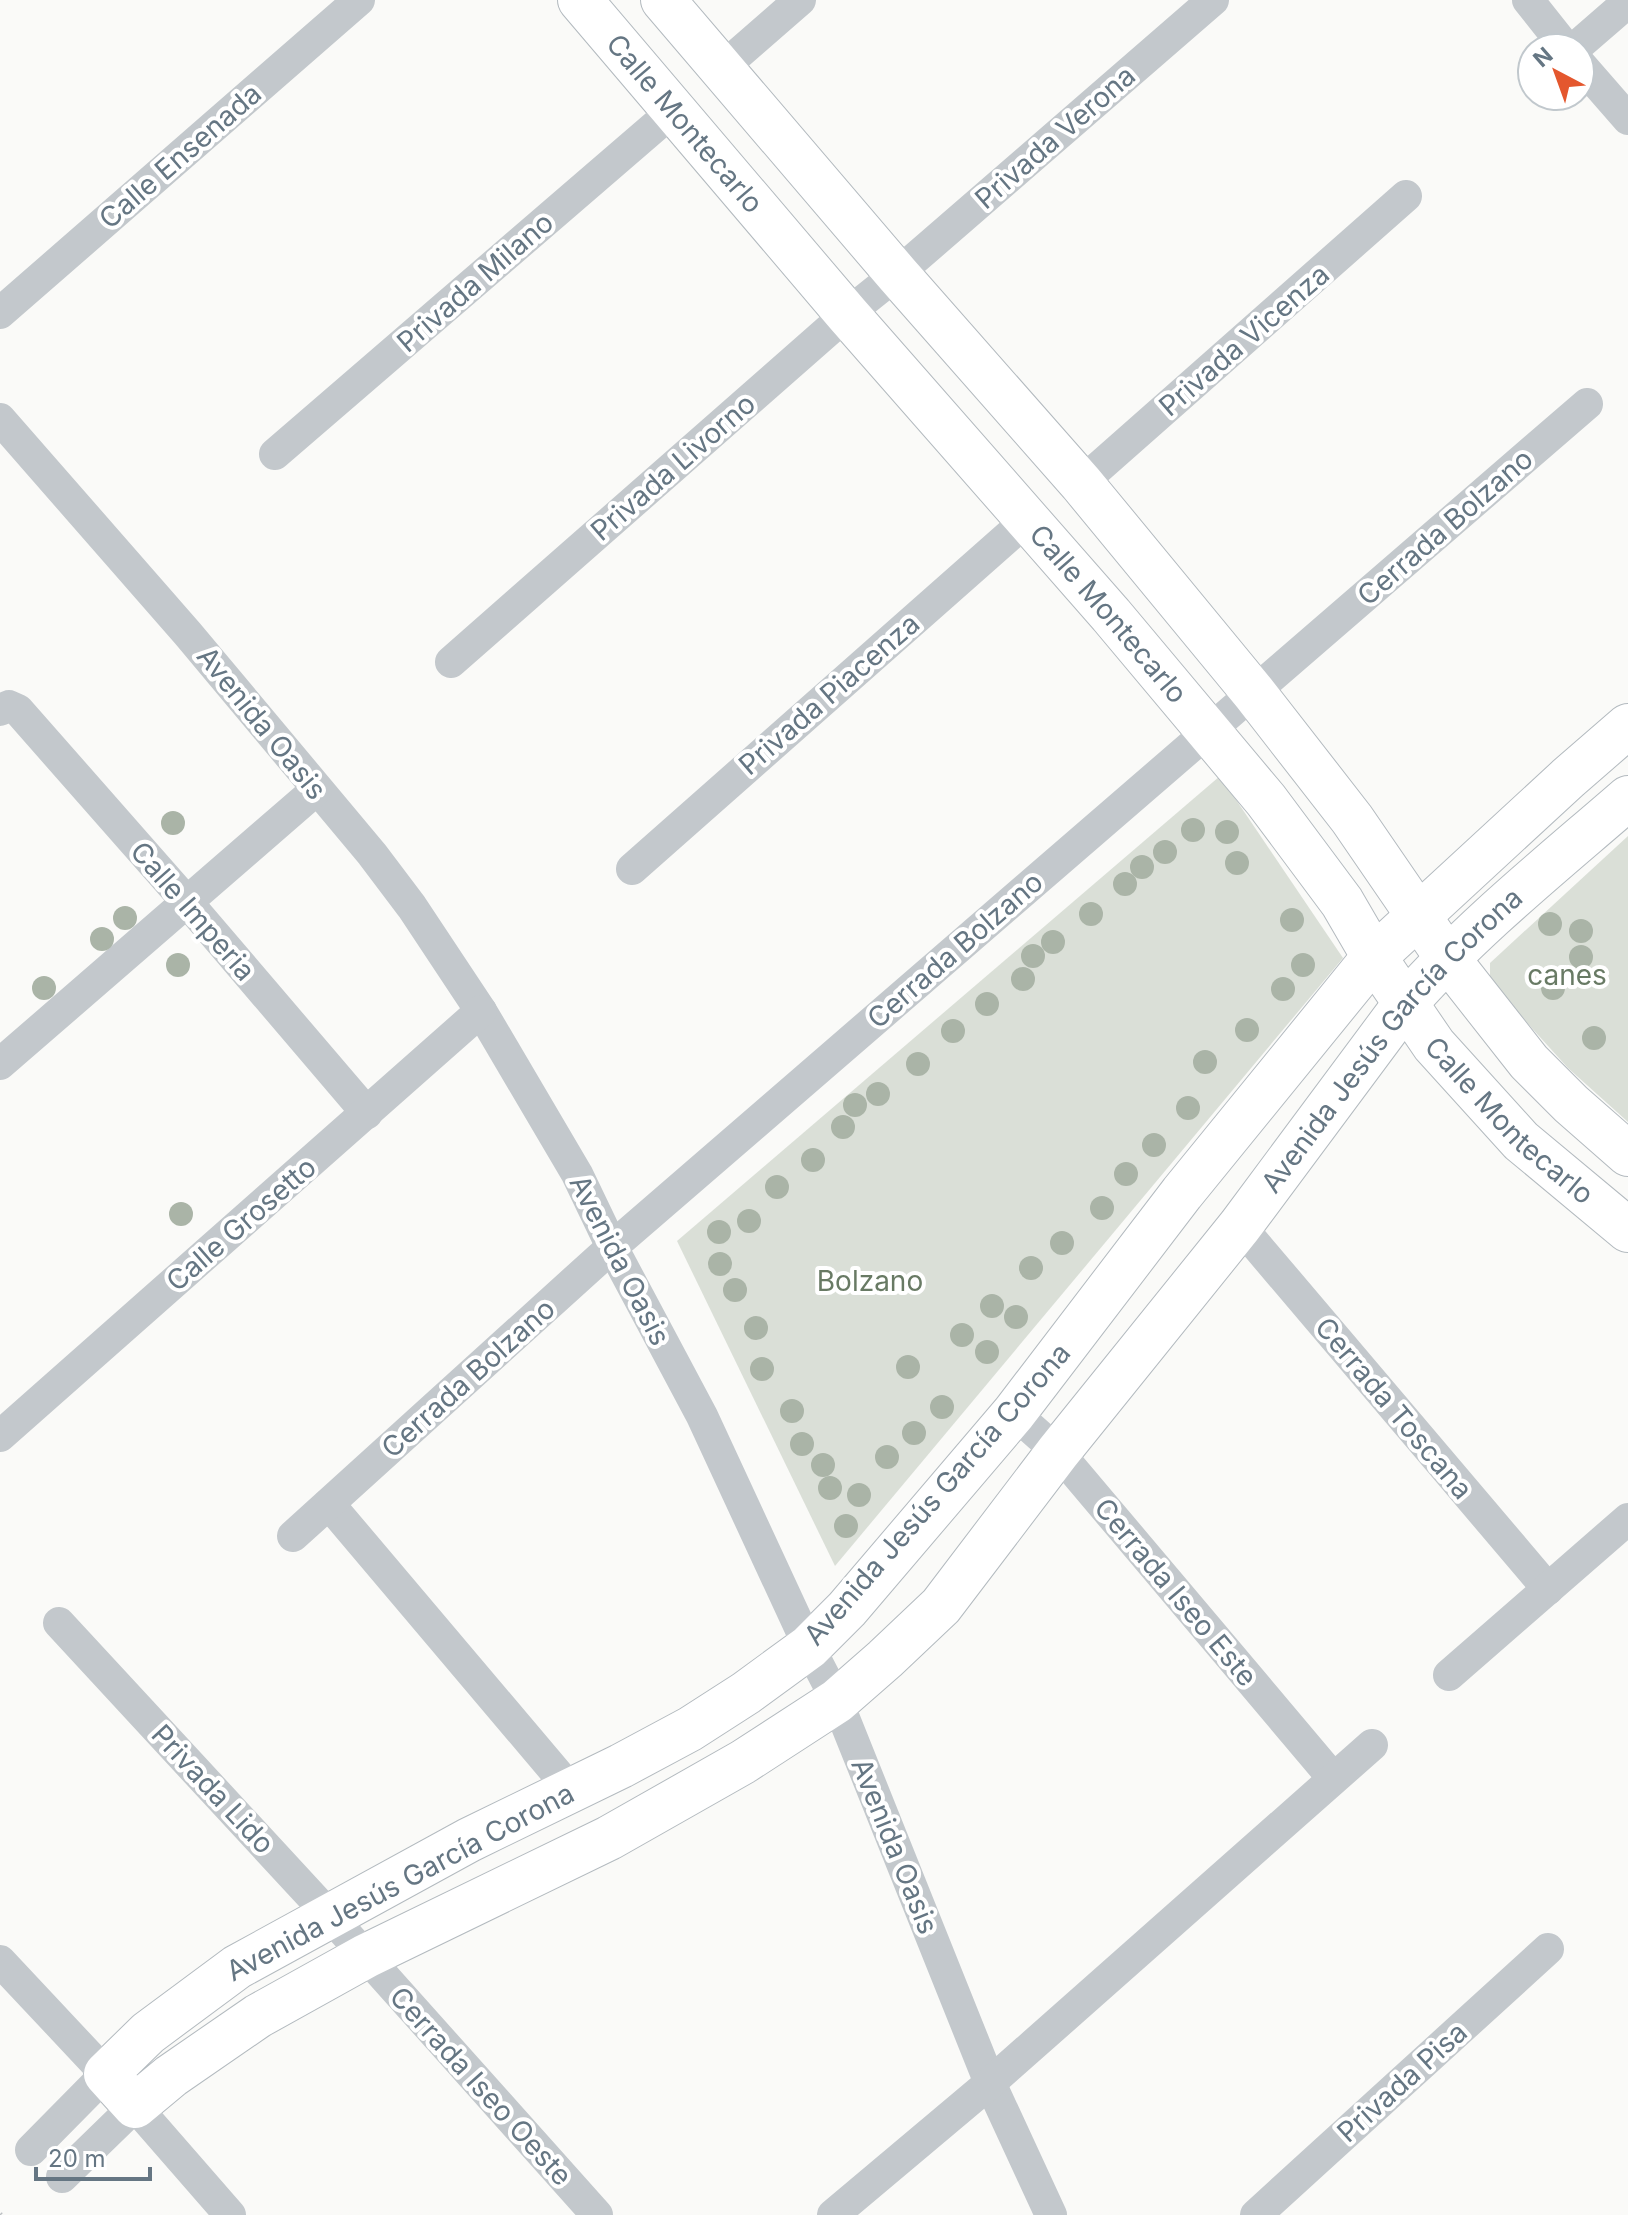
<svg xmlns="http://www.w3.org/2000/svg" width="1628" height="2215" viewBox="0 0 1628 2215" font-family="Inter,sans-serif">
<rect width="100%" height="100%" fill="#fafaf8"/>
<!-- green -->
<g fill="#dadfd7">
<polygon points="1220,776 1343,958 835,1566 677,1241"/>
<polygon points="1628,836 1628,1122 1568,1068 1498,991 1490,976 1490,963"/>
</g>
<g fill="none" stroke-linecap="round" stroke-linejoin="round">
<!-- secondary casing -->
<g stroke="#b3babf" stroke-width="46">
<g id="secondary">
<path id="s1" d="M580,0L847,314L1111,615L1266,800L1342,902L1374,957L1434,1045L1521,1141L1628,1230"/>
<polyline points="663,0 897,274 1081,483 1254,693 1352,819 1448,959 1529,1062 1571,1104 1628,1154"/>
<path id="s2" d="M1628,726L1568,778L1374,957L1182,1193L1014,1413L847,1609L809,1647L746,1693L690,1729L621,1766L469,1840L237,1967L148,2033L106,2074L135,2106L171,2076L258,2016L366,1956L609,1838L743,1762L837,1701L885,1659L941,1606L1058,1452L1240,1226L1405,1004C1472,928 1552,864 1628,798"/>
</g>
</g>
<!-- path -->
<polyline stroke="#bbbfc2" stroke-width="5" stroke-dasharray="4 4" stroke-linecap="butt" points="0,2214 1,2215"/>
<!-- street -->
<g stroke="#c3c8cc" stroke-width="32">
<polyline points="1528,0 1566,48"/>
<polyline points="1575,48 1628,2"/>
<polyline points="1580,64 1628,119"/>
<polyline points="722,68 800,0"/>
<polyline points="0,313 359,0"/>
<polyline points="0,419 188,634 372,854 412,907 481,1011 577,1174 612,1247 702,1416 809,1647 837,1701 990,2083 1051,2215"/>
<polyline points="275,454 674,110"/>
<polyline points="1081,483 1406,196"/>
<polyline points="451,662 847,314 897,274 1213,0"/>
<polyline points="0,710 9,706 18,710 186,901 367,1113"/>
<polyline points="632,869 1027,520"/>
<polyline points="0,1064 316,790"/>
<polyline points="1240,1226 1548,1589"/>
<polyline points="1014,1413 1058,1452 1333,1778"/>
<polyline points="0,1436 481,1011"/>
<polyline points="329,1504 571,1790"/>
<polyline points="293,1536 612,1247 1587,404"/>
<polyline points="59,1623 329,1915 597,2215"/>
<polyline points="1449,1675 1628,1519"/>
<polyline points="0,1961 106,2074 31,2150"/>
<polyline points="62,2177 135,2106 230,2215"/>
<polyline points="833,2215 990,2083 1372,1745"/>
<polyline points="1256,2215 1548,1949"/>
</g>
<!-- secondary -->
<use href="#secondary" stroke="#fff" stroke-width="44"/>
</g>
<!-- trees -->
<g fill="#aab4a7">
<circle cx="173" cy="823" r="12"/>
<circle cx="1193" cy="830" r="12"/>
<circle cx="1227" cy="832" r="12"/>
<circle cx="1165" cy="852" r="12"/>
<circle cx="1237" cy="863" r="12"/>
<circle cx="1142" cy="867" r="12"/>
<circle cx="1125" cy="884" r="12"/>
<circle cx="1091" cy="914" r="12"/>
<circle cx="125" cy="918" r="12"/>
<circle cx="1292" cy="920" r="12"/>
<circle cx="1550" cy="924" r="12"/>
<circle cx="1581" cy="931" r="12"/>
<circle cx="102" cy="939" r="12"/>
<circle cx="1053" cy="942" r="12"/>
<circle cx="1033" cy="956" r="12"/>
<circle cx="1581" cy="957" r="12"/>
<circle cx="178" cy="965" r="12"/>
<circle cx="1303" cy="965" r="12"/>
<circle cx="1023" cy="979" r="12"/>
<circle cx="44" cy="988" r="12"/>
<circle cx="1553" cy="988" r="12"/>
<circle cx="1283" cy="989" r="12"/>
<circle cx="987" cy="1004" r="12"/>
<circle cx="1247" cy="1030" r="12"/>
<circle cx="953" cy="1031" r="12"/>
<circle cx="1594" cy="1038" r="12"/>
<circle cx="1205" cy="1062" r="12"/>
<circle cx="918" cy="1064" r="12"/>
<circle cx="878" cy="1094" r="12"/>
<circle cx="855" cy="1105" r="12"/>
<circle cx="1188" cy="1108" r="12"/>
<circle cx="843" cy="1127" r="12"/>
<circle cx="1154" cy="1145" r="12"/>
<circle cx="813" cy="1160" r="12"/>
<circle cx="1126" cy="1174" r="12"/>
<circle cx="777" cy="1187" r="12"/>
<circle cx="1102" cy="1208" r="12"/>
<circle cx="181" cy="1214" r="12"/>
<circle cx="749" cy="1221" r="12"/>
<circle cx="719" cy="1232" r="12"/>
<circle cx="1062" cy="1243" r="12"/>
<circle cx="720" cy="1264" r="12"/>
<circle cx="1031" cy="1268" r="12"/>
<circle cx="735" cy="1290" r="12"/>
<circle cx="992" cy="1306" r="12"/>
<circle cx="1016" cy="1317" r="12"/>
<circle cx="756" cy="1328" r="12"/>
<circle cx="962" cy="1335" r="12"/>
<circle cx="987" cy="1352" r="12"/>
<circle cx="908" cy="1367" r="12"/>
<circle cx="762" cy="1369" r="12"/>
<circle cx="942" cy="1407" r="12"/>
<circle cx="792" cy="1411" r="12"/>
<circle cx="914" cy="1433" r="12"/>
<circle cx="802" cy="1444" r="12"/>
<circle cx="887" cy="1457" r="12"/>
<circle cx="823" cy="1465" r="12"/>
<circle cx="830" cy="1488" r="12"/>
<circle cx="859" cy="1495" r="12"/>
<circle cx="846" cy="1526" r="12"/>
</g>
<g text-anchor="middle" stroke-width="8" stroke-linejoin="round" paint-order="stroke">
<!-- street labels -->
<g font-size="28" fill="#657683" stroke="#fff">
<text dy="10" stroke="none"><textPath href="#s1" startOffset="162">Calle Montecarlo</textPath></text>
<text transform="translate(1055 137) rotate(-41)" y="10">Privada Verona</text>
<text transform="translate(180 156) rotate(-41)" y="10">Calle Ensenada</text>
<text transform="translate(475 282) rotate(-41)" y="10">Privada Milano</text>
<text transform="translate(1244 340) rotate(-41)" y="10">Privada Vicenza</text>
<text transform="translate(673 467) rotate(-41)" y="10">Privada Livorno</text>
<text transform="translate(1445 527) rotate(-41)" y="10">Cerrada Bolzano</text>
<text dy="10" stroke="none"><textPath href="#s1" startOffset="810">Calle Montecarlo</textPath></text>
<text transform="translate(829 694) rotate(-41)" y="10">Privada Piacenza</text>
<text transform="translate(262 723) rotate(51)" y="10">Avenida Oasis</text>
<text transform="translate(193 911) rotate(49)" y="10">Calle Imperia</text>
<text transform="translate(955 950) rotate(-41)" y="10">Cerrada Bolzano</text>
<text dy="10" stroke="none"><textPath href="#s2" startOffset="3782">Avenida Jesús García Corona</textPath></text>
<text dy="10" stroke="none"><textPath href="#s1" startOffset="1458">Calle Montecarlo</textPath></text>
<text transform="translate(241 1224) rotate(-41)" y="10">Calle Grosetto</text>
<text transform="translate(620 1260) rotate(63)" y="10">Avenida Oasis</text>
<text transform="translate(468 1378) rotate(-42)" y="10">Cerrada Bolzano</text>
<text transform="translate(1394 1408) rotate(50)" y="10">Cerrada Toscana</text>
<text transform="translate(937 1494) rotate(-49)" y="10">Avenida Jesús García Corona</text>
<text transform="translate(1176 1592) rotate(50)" y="10">Cerrada Iseo Este</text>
<text transform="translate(213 1789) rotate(47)" y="10">Privada Lido</text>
<text transform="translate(895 1846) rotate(68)" y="10">Avenida Oasis</text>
<text transform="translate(400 1882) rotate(-28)" y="10">Avenida Jesús García Corona</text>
<text transform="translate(1402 2082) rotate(-42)" y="10">Privada Pisa</text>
<text transform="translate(481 2086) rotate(48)" y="10">Cerrada Iseo Oeste</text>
</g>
<!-- park labels -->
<g font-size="28" fill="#687a64" stroke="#fff">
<text x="1567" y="985">canes</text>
<text x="870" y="1291">Bolzano</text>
</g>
</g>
<!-- north arrow -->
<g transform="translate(1556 72) rotate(319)"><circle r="38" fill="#ffffff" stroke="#c1c8cd" stroke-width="2"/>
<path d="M0-6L14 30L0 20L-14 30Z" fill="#e4572e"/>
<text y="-12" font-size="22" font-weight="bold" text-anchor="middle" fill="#657683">N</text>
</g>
<!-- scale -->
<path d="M36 2167v12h114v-12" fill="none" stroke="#657683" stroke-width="4"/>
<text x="48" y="2167" font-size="24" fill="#657683" stroke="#ffffff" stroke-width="6" paint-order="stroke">20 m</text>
</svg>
